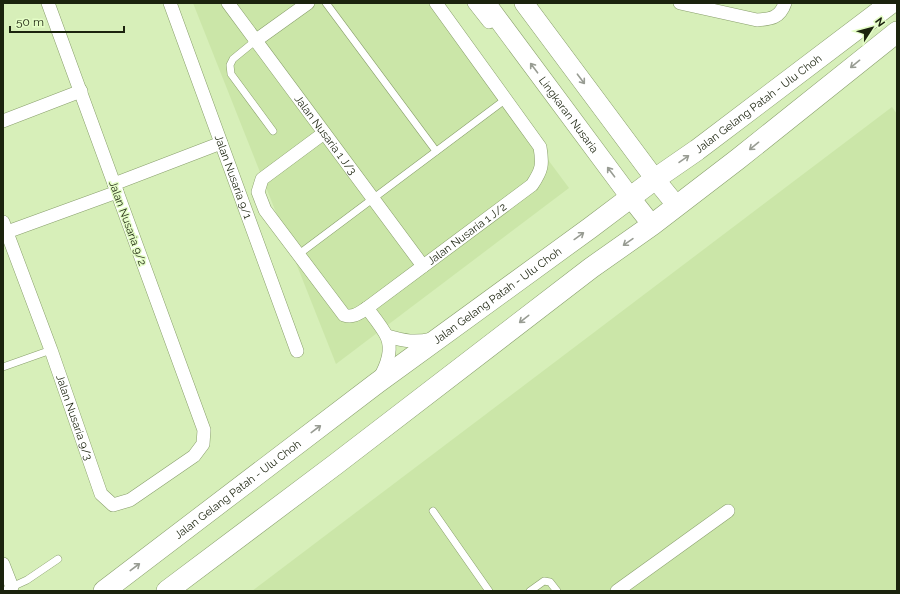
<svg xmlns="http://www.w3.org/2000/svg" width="900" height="594" viewBox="0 0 900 594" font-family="Raleway,sans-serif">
<rect width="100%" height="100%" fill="#d7efb9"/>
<!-- built -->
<g fill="#cbe6a8">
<polygon points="193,3 432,3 569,188 336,364"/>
<polygon points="892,107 897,114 897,591 252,591"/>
</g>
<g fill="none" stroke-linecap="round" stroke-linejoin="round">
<!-- service casing -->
<g stroke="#899f6c" stroke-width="8">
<g id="service">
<polyline points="326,3 436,151"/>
<polyline points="255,41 233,59 230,65 231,74 273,131"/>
<polyline points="299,254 506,99"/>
<polyline points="3,367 51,350"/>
<polyline points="433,511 489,591"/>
<polyline points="3,591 27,580 58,559"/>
<polyline points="530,591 544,581 550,582 557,591"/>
</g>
</g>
<!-- minor casing -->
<g stroke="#899f6c" stroke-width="14">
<g id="minor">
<path id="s1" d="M170,3L297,351"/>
<path id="s2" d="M228,3L423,266"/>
<polyline points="474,3 489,22"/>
<path d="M680,3L757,20C771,19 780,18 785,3"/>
<polyline points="255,41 308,3"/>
<polyline points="3,121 81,91"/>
<path id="s3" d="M324,133L262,179L258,192L265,210L344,315C354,318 359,313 367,308L532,185C542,170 543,165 540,147L436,3"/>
<polyline points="114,184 221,143"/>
<path id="s4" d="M3,222L51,350L101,494L113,505L130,500L194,456L203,444L204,430L48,3"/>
<polyline points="7,232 117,192"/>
<path d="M367,308C373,316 383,328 387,337C393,351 386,367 379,379"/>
<path d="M387,336C405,341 414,343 432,339"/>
<polyline points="3,564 12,587"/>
<polyline points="617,591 728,511"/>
</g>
</g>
<!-- secondary casing -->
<g stroke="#899f6c" stroke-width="20">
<g id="secondary">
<path id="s5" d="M486,3L630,197L652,225"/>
<polyline points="524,3 655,179 677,206"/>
</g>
</g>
<!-- primary casing -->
<g stroke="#899f6c" stroke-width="22">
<g id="primary">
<path id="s6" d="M104,591L377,383L590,228L655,179L697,150L891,3"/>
<polyline points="167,591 336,464 591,268 652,225 738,159 897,32"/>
</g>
</g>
<!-- service -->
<use href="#service" stroke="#fff" stroke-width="7"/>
<!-- minor -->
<use href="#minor" stroke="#fff" stroke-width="13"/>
<!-- secondary -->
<use href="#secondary" stroke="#fff" stroke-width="19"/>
<!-- primary -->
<use href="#primary" stroke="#fff" stroke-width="21"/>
</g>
<!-- one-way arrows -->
<defs><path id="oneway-shaft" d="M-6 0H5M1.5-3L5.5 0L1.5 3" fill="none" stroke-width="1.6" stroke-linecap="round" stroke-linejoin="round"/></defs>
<g stroke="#989c93">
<use href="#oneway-shaft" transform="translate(855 64) rotate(141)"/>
<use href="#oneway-shaft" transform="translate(534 68) rotate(-127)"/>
<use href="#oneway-shaft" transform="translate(581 79) rotate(53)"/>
<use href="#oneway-shaft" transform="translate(754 146) rotate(141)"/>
<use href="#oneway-shaft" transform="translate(684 159) rotate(-35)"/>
<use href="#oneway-shaft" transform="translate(611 172) rotate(-127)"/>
<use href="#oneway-shaft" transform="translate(579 236) rotate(-36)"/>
<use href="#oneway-shaft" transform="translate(628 242) rotate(145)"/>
<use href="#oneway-shaft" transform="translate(524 319) rotate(142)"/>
<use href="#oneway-shaft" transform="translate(316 429) rotate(-37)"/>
<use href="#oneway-shaft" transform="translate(135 567) rotate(-37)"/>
</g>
<g text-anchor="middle" stroke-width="3" stroke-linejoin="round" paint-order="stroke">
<!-- street labels -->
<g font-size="11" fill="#1b230e" stroke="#e4fdc6">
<text dy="4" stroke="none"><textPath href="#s6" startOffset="816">Jalan Gelang Patah - Ulu Choh</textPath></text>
<text dy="4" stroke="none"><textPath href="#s5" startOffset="139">Lingkaran Nusaria</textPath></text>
<text dy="4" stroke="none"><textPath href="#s2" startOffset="164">Jalan Nusaria 1 J/3</textPath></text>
<text dy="4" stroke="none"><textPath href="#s1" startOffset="185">Jalan Nusaria 9/1</textPath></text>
<text transform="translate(128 223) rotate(70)" y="4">Jalan Nusaria 9/2</text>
<text dy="4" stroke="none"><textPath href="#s3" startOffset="391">Jalan Nusaria 1 J/2</textPath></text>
<text dy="4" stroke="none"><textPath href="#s6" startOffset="492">Jalan Gelang Patah - Ulu Choh</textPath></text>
<text dy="4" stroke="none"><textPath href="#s4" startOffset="208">Jalan Nusaria 9/3</textPath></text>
<text dy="4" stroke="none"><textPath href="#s6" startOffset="168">Jalan Gelang Patah - Ulu Choh</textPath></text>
</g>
</g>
<!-- border -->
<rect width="900" height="594" fill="none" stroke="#1b230e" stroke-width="8"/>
<!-- north arrow -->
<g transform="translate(872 28) rotate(54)" stroke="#e4fdc6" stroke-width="3" paint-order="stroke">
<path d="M0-3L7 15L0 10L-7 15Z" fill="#1b230e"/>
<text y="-6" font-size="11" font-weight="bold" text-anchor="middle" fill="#1b230e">N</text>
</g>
<!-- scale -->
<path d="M10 26v6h114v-6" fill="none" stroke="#1b230e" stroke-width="2"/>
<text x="16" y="26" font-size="12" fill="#1b230e" stroke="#e4fdc6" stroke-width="3" paint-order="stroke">50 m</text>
</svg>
